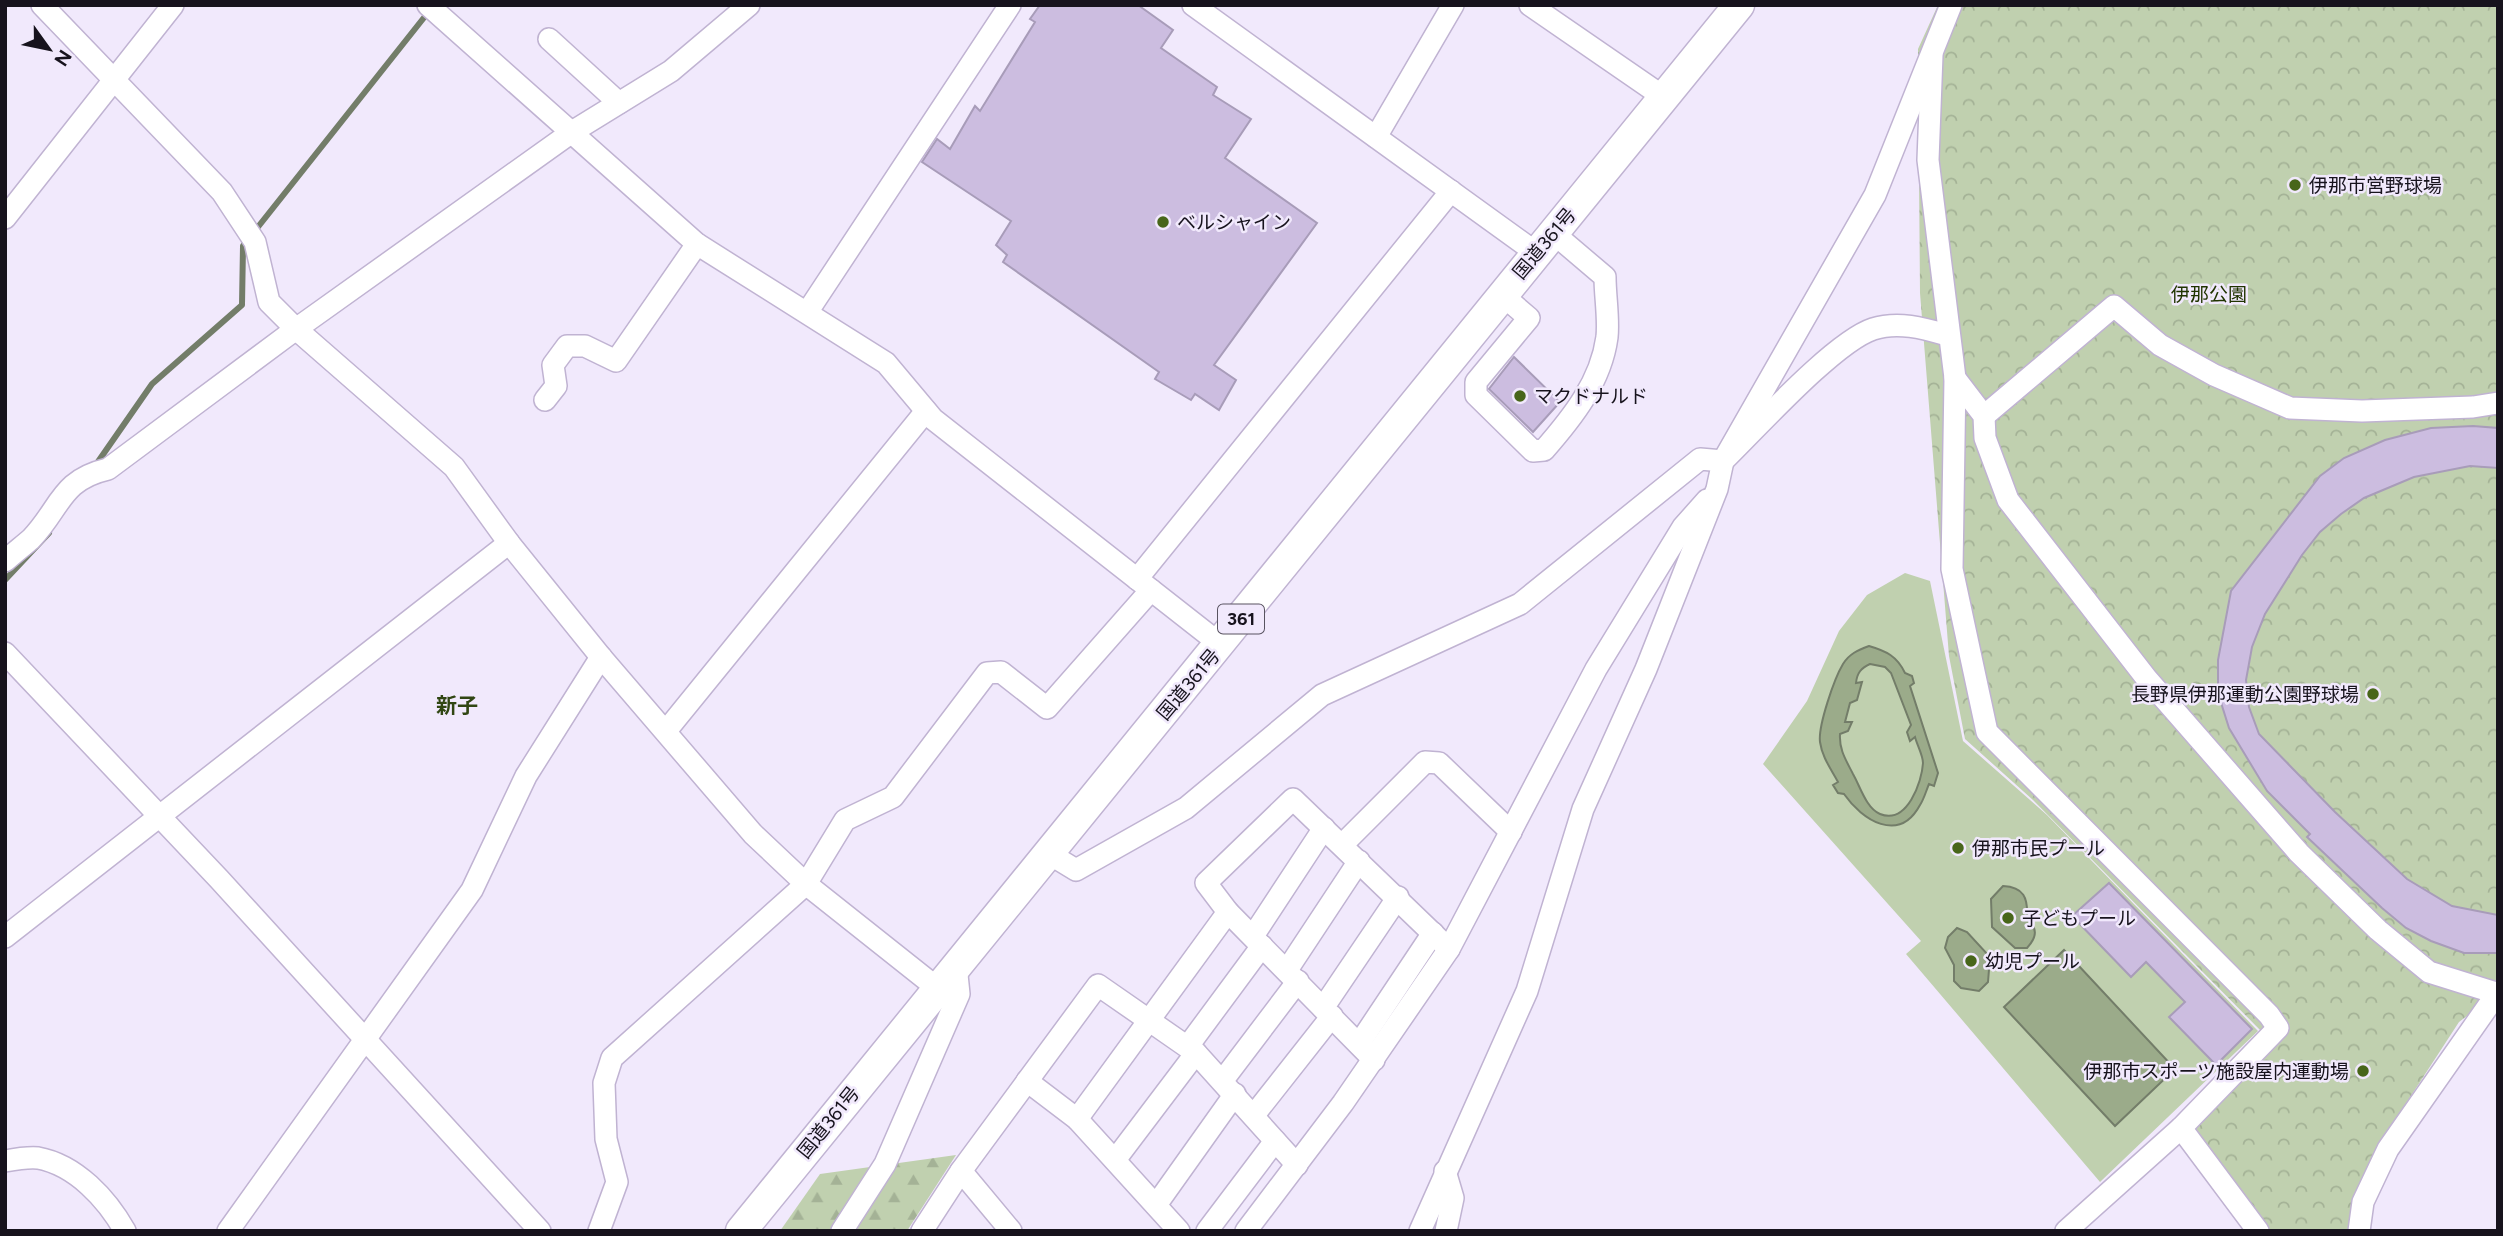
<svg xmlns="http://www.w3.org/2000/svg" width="2503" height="1236" viewBox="0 0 2503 1236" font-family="Figtree,'Noto Sans JP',sans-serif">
<defs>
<pattern id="forest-firs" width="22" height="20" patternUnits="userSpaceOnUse" patternTransform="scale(1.75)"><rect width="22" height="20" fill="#c0d0af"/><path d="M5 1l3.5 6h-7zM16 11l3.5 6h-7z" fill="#a4b296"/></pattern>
<pattern id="park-crowns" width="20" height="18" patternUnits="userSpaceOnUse" patternTransform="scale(1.75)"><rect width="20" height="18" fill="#c0d0af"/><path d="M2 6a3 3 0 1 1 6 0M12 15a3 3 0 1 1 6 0" fill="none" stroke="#a4b296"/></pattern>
</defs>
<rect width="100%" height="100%" fill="#f1e9fc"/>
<!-- green -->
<polygon fill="#c0d0af" points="1905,573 1930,581 1963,741 2047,815 2258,1031 2100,1182 1906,954 1921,941 1763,764 1807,701 1839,631 1867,595"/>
<!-- forest -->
<polygon fill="url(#forest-firs)" points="956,1155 907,1231 780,1231 820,1174"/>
<!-- park -->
<polygon fill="url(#park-crowns)" points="1938,5 2498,5 2498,992 2459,1022 2379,1145 2351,1231 2264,1231 2177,1120 2262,1032 2033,800 1965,739 1949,656 1920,293 1918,49"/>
<!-- water -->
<g fill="#9bab8a" stroke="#737d69" stroke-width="2" fill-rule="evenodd">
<path d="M1869,646C1886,651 1897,656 1905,673L1912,676L1914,683L1910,686L1938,773L1934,786L1929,784C1926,791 1924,799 1920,805C1899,844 1862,820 1844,794L1838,793L1833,785L1838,782C1831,769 1822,757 1820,742C1818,726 1834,679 1843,664C1849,654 1858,650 1869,646ZM1870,664L1885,667L1891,673L1911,725L1907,732L1910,741L1915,737C1917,745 1923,755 1923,763C1922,782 1907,825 1880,814C1866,808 1860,786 1853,774C1846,760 1839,750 1840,734L1848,731L1852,722H1845L1850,703L1857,700L1862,682L1856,683C1857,673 1861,668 1870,664Z"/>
<path d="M2003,886C2024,887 2028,898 2027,917C2037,929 2038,936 2027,948H2015L1992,927L1991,899Z"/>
<polygon points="1957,928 1967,932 1990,957 1988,982 1979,991 1961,988 1954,981 1954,965 1945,948 1948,937"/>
<polygon points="2064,950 2175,1069 2115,1126 2004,1007"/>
</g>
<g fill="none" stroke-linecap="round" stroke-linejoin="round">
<!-- stream -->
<g stroke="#737d69" stroke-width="6">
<polyline points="254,232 430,10"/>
<polyline points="95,466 152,384 242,305 243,246 247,240"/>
<polyline points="5,580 49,533"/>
</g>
</g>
<!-- building -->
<g fill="#ccbde0" stroke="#a89cb9" stroke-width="2">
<polygon points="1040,5 1138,5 1173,30 1161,48 1217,87 1213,95 1251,119 1225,158 1317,223 1214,365 1236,380 1219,410 1195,394 1191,400 1155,379 1159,372 1003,262 1007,255 996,245 1011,221 922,162 937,139 950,149 975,106 980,111 1035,22 1030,19"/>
<polygon points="1514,357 1560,402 1533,432 1489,389"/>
<polygon points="2473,426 2498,428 2498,468 2470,466 2414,477 2364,498 2341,514 2320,532 2302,555 2265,614 2252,647 2246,680 2249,707 2259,734 2335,812 2407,879 2452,906 2498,915 2498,953 2464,953 2431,941 2406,928 2382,908 2307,837 2310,834 2267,791 2229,728 2218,693 2218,660 2231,591 2320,476 2344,458 2385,440 2431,428"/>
<polygon points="2109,883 2252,1029 2216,1065 2169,1017 2185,1002 2146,962 2131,977 2072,916"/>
</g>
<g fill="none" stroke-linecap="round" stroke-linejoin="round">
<!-- minor casing -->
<g stroke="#c0b3d2" stroke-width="24">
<g id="minor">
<polyline points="42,5 222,192 255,242 269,302 296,329 454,467 509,543 601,657 753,834 806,884 937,988"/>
<polyline points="428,5 697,244 886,363 933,419 1220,644"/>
<polyline points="1193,5 1535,252"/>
<polyline points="1530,5 1665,98"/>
<polyline points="549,39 619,103"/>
<polyline points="1932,55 1928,160 1955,378 1952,569 1987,732 2269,1015 2278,1028 2181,1128 2066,1231"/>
<polyline points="1376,137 1453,5"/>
<polyline points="5,218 173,5"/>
<path d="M1501,294L1529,318L1476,382V395L1533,451L1544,450C1572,418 1601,382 1607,337C1609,318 1605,296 1605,277L1552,232"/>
<polyline points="808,311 1010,5"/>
<polyline points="1955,378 1984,416 1985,438 2008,500 2147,679 2299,853 2378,930 2429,972 2496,993"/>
<polyline points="545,400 556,386 553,365 567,346 585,346 616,361 697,244"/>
<polyline points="1984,416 2114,306 2160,345 2214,375 2290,408 2362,411 2473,407 2498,403"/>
<path d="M5,561C14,553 23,546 31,539C61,508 60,480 108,469L296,329L572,132L671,71L749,5"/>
<polyline points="1137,579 1451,191"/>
<polyline points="5,653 219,879 540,1231"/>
<polyline points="666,731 926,411"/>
<polyline points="1342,845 1425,762 1439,763 1511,832"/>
<path d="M1048,853L1076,870L1186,808L1322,695L1520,604L1700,459L1723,461C1756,429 1834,342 1873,329C1898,321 1923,328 1947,335"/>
<polyline points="1253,936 1324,828"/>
<polyline points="5,937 509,543"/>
<polyline points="1287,970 1359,861"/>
<polyline points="1323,1008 1398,897"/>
<polyline points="1359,1044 1433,933"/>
<polyline points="1188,1046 1262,946"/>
<polyline points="1374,1060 1228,912 1206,883 1293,799 1449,949"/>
<polyline points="1223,1080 1298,981"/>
<polyline points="1027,1081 1077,1119 1179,1231"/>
<polyline points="1254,1115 1332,1016"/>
<polyline points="1077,1119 1228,912"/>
<polyline points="2181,1128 2258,1231"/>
<polyline points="1115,1160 1196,1053"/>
<path d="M5,1161C16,1159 28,1157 38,1158C76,1165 107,1199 125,1231"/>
<polyline points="961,1171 1011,1231"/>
<polyline points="1445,1171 1453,1198 1446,1231"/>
<polyline points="1156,1205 1235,1094"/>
<polyline points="228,1231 472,890 526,776 601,657"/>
<polyline points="599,1231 617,1182 606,1139 604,1083 612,1058 806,884 845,820 893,797 987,673 1001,672 1047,708 1151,590"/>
<polyline points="842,1231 885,1164 959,994 956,965"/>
<polyline points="922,1231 961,1171 1098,985 1196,1053 1297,1165"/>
<polyline points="1207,1231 1275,1141"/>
<polyline points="1246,1231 1343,1103 1449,949 1596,669 1683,527 1707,500"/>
<polyline points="1420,1231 1527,991 1583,809 1646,669 1717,489 1723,461 1875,195 1951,5"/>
<polyline points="2359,1231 2363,1202 2388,1149 2498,992"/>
</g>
</g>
<!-- highway casing -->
<g stroke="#c0b3d2" stroke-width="33">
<polyline id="highway" points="741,1231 1739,5"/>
</g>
<!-- minor -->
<use href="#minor" stroke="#fff" stroke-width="21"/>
<!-- highway -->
<use href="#highway" stroke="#fff" stroke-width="30"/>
</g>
<!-- markers -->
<g fill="#48661a" stroke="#f1e9fc" stroke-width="2.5">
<circle cx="2295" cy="185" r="7"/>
<circle cx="1163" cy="222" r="7"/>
<circle cx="1520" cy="396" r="7"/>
<circle cx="2373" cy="694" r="7"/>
<circle cx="1958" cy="848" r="7"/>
<circle cx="2008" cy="918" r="7"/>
<circle cx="1971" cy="961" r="7"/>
<circle cx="2363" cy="1071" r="7"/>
</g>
<g text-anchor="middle" stroke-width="5" stroke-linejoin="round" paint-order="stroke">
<!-- shield labels -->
<rect fill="#f1e9fc" stroke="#585360" stroke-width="2" x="1218" y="604.5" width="46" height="29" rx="5"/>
<g font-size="18" font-weight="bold" fill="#17131d">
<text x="1241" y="625">361</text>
</g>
<!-- poi labels -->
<g font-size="19" fill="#17131d" stroke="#f1e9fc" text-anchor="start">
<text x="2309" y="192">伊那市営野球場</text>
<text x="1177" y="229">ベルシャイン</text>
<text x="1534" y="403">マクドナルド</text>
<text x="2359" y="701" text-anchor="end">長野県伊那運動公園野球場</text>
<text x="1972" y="855">伊那市民プール</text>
<text x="2022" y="925">子どもプール</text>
<text x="1985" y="968">幼児プール</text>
<text x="2349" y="1078" text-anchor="end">伊那市スポーツ施設屋内運動場</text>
</g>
<!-- street labels -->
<g font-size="19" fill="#17131d" stroke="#f1e9fc">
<text transform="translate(1544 243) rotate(-50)" y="7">国道361号</text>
<text transform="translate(1188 684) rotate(-50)" y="7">国道361号</text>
<text transform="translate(828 1122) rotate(-51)" y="7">国道361号</text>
</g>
<!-- park labels -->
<g font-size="19" fill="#203400" stroke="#f1e9fc">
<text x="2209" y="301">伊那公園</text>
</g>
<!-- neighbourhood labels -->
<g font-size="21" font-weight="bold" fill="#314613" stroke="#f1e9fc">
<text x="457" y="713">新子</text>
</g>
</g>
<!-- border -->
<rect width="2503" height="1236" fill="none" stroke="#17131d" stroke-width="14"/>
<!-- north arrow -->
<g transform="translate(49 49) rotate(123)" stroke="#f1e9fc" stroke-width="5" paint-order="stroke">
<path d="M0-5L12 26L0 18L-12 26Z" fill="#17131d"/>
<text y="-10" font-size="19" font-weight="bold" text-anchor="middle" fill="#17131d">N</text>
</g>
</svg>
